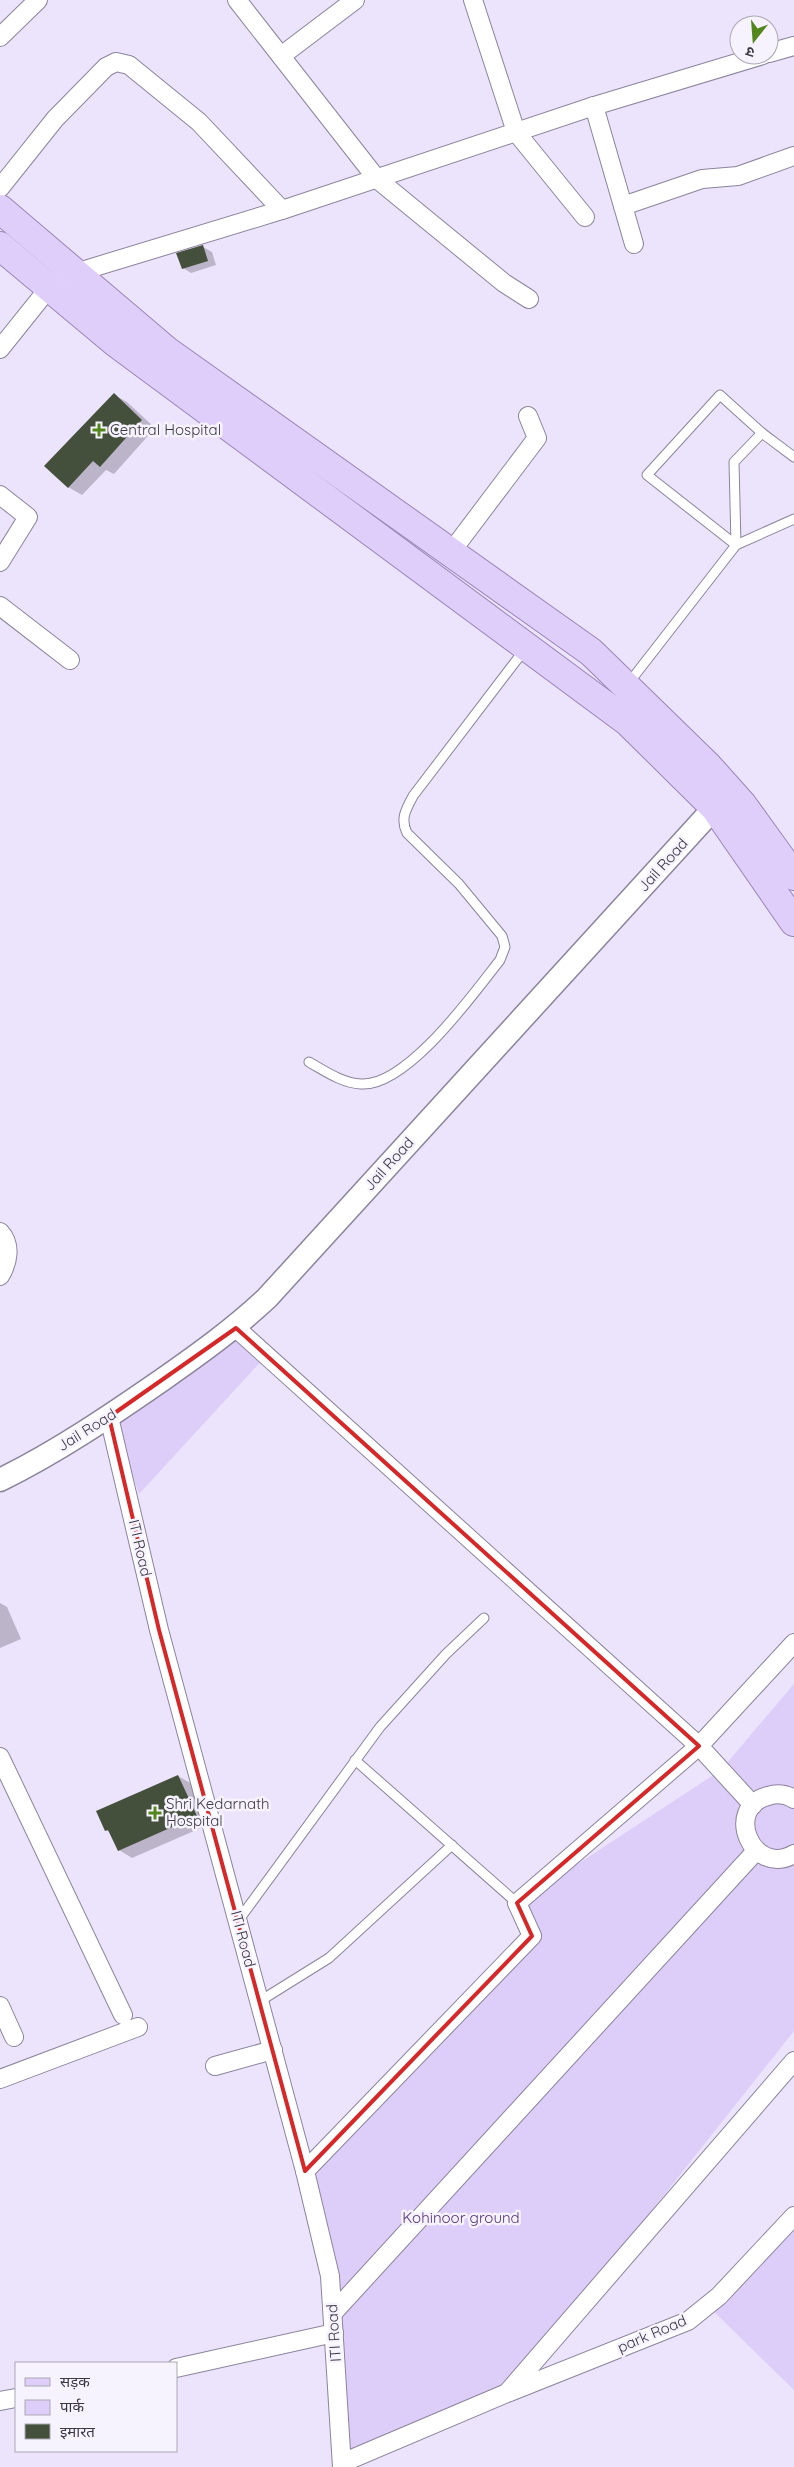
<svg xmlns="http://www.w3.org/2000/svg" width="794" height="2467" viewBox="0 0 794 2467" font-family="Quicksand,'Noto Sans Devanagari',sans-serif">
<rect width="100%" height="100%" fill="#ece3fd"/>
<!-- green -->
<g fill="#ddcdf9">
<polygon points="240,1335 266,1356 139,1494 116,1425"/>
<polygon points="794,1684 794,2031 507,2393 342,2463 334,2333 305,2171 534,1936 517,1904 721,1770"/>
<polygon points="794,2212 794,2390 702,2300"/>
</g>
<!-- shadow -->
<g fill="#0003">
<polygon points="203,247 212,252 216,265 191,273 183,268"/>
<polygon points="114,395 127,402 155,428 114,474 106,470 82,495 68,487"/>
<polygon points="0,1603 7,1607 21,1639 0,1648"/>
<polygon points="178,1776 192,1784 210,1824 132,1858 119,1850 111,1833 106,1830"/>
</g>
<!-- building -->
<g fill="#44503b">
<polygon points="203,245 208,261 182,269 176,253"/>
<polygon points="114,393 142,420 100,467 93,461 68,488 44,466"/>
<polygon points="178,1775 197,1816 118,1851 108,1830 105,1831 96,1811"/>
</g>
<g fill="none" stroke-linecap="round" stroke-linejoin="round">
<!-- service casing -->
<g stroke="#8c849b" stroke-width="11">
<g id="service">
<polyline points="794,457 762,433 720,395 647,475 736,545 794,519"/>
<polyline points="628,684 736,545 734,462 762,433"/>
<path d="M309,1062C325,1071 342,1083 361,1084C407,1087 474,993 500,960L505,947L502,936L459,884L407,833C400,819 406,809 413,796L525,649"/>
<polyline points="355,1760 517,1903"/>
<polyline points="238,1921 380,1727 446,1654 484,1618"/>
<polyline points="260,2001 329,1958 452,1845"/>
</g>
</g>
<!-- minor casing -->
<g stroke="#8c849b" stroke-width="20">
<g id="minor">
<polyline points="237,0 377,179 504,283 529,299"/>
<polyline points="473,0 516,132 585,217"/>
<polyline points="0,37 38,0"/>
<polyline points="769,53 794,46"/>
<polyline points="281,56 355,0"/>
<polyline points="594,106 634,244"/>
<polyline points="0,188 55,119 106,67 116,62 129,65 199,122 282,210"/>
<polyline points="623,206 702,179 738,176 794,156"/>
<polyline points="0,349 48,289 75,273 282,210 594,106 763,55"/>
<polyline points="0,495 28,517 0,562"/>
<polyline points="451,552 537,438 528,416"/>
<polyline points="0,606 70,660"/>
<path d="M0,1232C12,1245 8,1263 0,1276"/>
<polyline points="236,1328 699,1746 517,1903 532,1936 305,2171"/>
<polyline points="109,1417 159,1630 305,2171 330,2276 342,2467"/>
<polyline points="0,1757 123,2015"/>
<path d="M794,1799C786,1794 777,1793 768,1796C723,1807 752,1878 794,1854"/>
<polyline points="753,1805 699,1746 794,1643"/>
<polyline points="0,2006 14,2037"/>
<polyline points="215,2066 273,2050"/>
<polyline points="0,2079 138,2027"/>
<polyline points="333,2313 756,1851"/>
<polyline points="176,2368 334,2333"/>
<polyline points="510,2392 688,2321 719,2296 794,2216"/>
<polyline points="0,2401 16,2398"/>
<polyline points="342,2463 507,2393 794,2061"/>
</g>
</g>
<!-- tertiary casing -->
<g stroke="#8c849b" stroke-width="25">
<path id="tertiary" d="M0,1480C57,1452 110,1416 162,1380C199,1354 234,1329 267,1298L726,795"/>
</g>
<!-- primary casing -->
<g stroke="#9985b7" stroke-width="30">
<g id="primary">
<polyline points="0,209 167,351 591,652 708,766 742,804 794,876"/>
<polyline points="0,246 116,343 628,722 715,808 794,922"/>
</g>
</g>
<!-- service -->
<use href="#service" stroke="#fff" stroke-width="9"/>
<!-- minor -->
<use href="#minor" stroke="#fff" stroke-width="18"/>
<!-- tertiary -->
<use href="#tertiary" stroke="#fff" stroke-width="22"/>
<!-- primary -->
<use href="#primary" stroke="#e0cefa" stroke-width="28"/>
</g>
<!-- marked area -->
<path fill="none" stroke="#d62828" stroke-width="4" stroke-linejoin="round" d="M236,1328L699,1746L517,1903L532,1936L305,2171L159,1630L109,1417Z"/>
<!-- markers -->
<g fill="#53861b" stroke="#f7f3fe" stroke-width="2">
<path d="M96.5 422.5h5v5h5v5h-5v5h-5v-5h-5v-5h5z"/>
<path d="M152.5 1805.5h5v5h5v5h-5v5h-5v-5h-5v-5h5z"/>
</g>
<g text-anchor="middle" stroke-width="5" stroke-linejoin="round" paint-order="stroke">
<!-- poi labels -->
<g font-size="15" fill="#3c3842" stroke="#f7f3fe" text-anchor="start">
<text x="110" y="435">Central Hospital</text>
<text x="166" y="1809">Shri Kedarnath<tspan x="166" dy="17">Hospital</tspan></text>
</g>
<!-- street labels -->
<g font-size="15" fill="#3c3842" stroke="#f7f3fe">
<text transform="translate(663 865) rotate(-48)" y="5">Jail Road</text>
<text transform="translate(389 1164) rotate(-48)" y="5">Jail Road</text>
<text transform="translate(87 1430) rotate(-32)" y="5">Jail Road</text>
<text transform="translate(140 1548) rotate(77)" y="5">ITI Road</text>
<text transform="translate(243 1939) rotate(75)" y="5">ITI Road</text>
<text transform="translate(334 2333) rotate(-94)" y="5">ITI Road</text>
<text transform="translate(652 2334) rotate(-23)" y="5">park Road</text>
</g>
<!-- park labels -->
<g font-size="15" fill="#53317b" stroke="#f7f3fe">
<text x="461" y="2223">Kohinoor ground</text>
</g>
</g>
<!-- legend -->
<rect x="15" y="2362" width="162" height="90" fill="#f7f3fe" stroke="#aca8b3"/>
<rect x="25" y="2378" width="25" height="8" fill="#e0cefa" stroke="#aca8b3"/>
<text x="60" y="2387" font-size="15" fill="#3c3842">सड़क</text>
<rect x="25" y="2400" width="25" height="15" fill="#ddcdf9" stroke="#aca8b3"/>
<text x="60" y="2412" font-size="15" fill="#3c3842">पार्क</text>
<rect x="25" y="2424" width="25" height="15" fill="#44503b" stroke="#aca8b3"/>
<text x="60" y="2437" font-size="15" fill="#3c3842">इमारत</text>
<!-- north arrow -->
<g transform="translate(754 40) rotate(197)"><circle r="24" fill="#f7f3fe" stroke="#aca8b3"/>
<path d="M0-4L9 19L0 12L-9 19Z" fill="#53861b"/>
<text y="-8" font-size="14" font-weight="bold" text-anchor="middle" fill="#3c3842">उ</text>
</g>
</svg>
